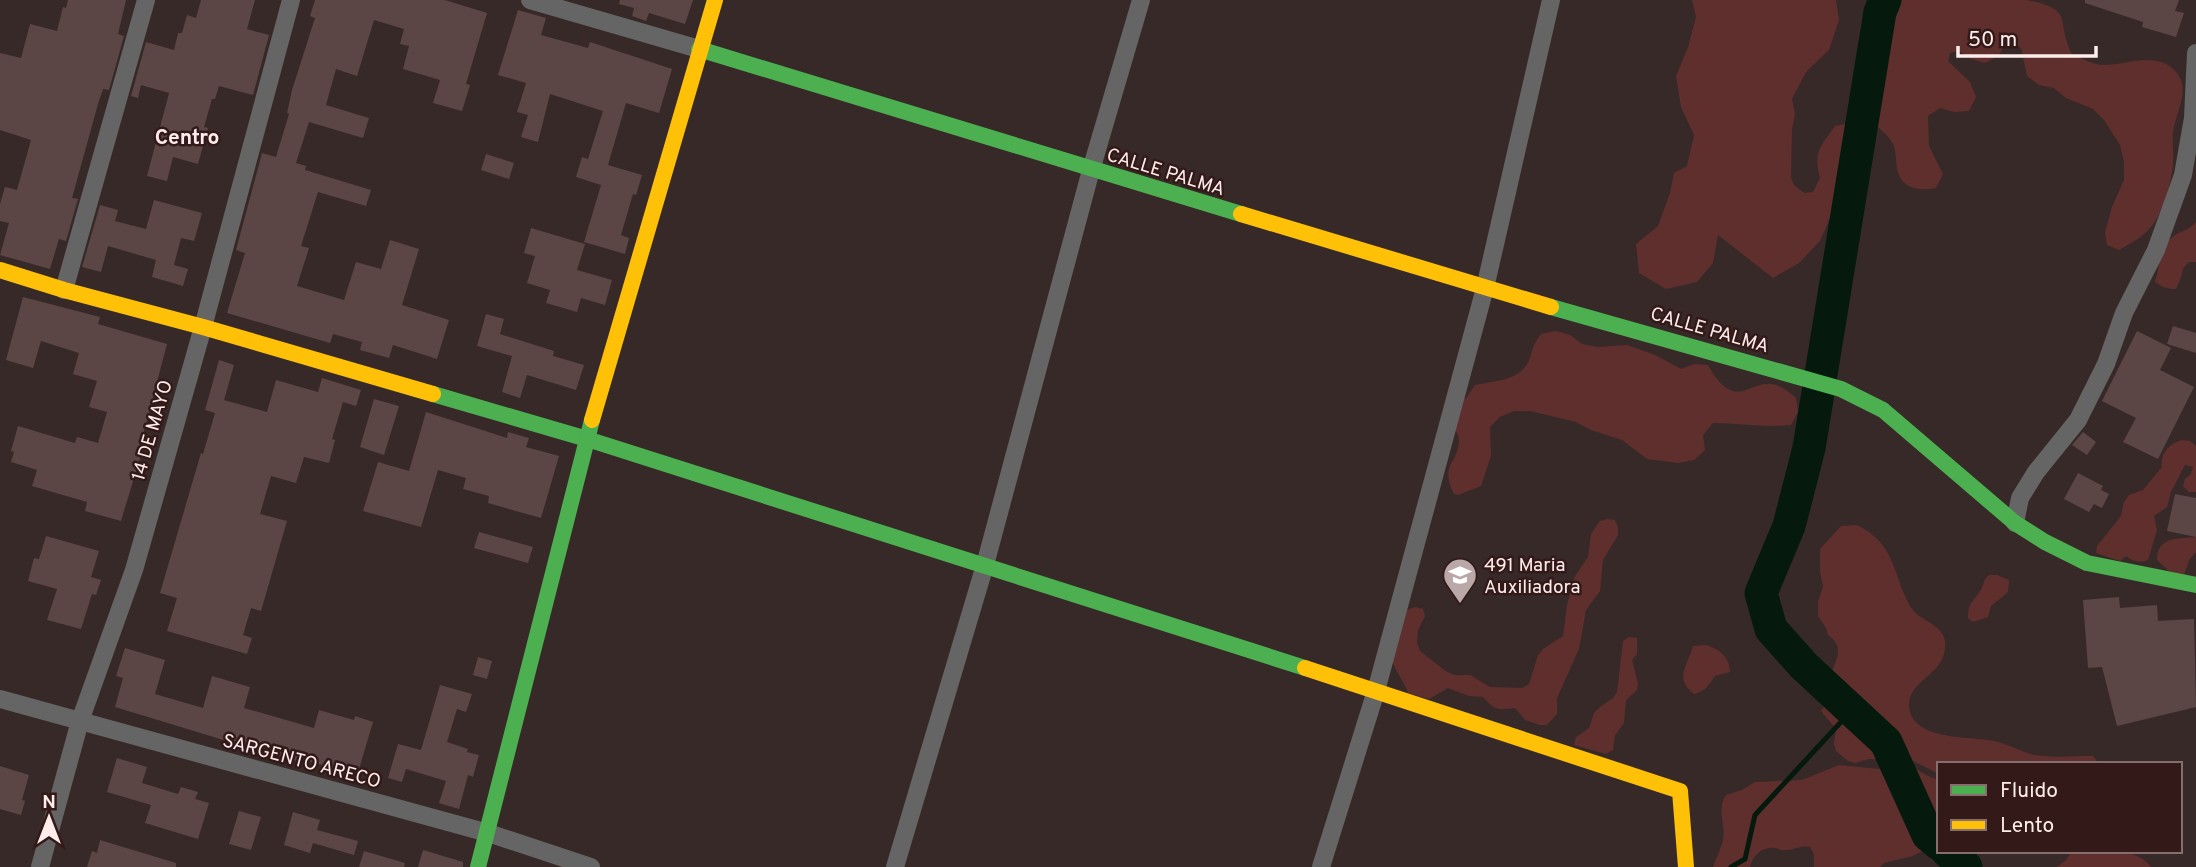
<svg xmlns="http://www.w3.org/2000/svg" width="2196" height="867" viewBox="0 0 2196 867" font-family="Overpass,sans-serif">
<rect width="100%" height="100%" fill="#372928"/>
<!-- green -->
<g fill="#5f2f2e">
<path d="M1692,0H1836L1839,20L1829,50L1806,72L1792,99L1795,114L1792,129L1791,178L1794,185L1804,193L1813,192L1820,178C1813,152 1820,147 1835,126L1851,123L1865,131L1873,144L1872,160L1833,211L1820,241L1799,263L1773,278L1718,235L1713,263L1697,282L1666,289L1639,273L1636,244L1658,226L1670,193L1674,173L1687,166L1694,135L1681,107L1676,76L1688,47L1696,17Z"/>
<path d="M1893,0H2027C2076,10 2055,20 2072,54C2081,58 2092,64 2102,65C2122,66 2146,54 2166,64C2196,81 2177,107 2173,132C2172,142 2174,153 2173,164C2171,184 2165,203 2156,220C2147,235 2133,242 2119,250L2107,245L2105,232L2112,207L2124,180V162L2120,145L2104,120L2093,109L2066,98L2054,88L2039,85L2027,76L2021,48L2015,43L2006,44L1998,56L1985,63L1971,59L1959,51L1950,53L1948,61L1970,82L1976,97L1969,111L1954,112L1940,108L1928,116L1929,146L1943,174L1936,188C1921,191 1903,190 1898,172C1895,163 1897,152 1893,144C1888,135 1880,129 1873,123L1869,94L1865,80L1871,61C1862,48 1859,38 1861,23L1874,14L1889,10Z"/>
<path d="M2196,222V262H2189L2183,268L2182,275L2176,289C2167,289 2162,287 2155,282C2160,267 2158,250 2171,238C2179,231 2189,231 2196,222Z"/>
<path d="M1556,331L1570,335L1582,344L1598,347L1627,345L1655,355L1681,369L1694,364L1708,365C1716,379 1728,397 1746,390C1754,387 1763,383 1772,384C1782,386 1789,392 1796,398L1798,412L1791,425C1765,428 1739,423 1713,423L1703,435L1705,450L1694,460L1678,463L1647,459L1622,440L1591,430L1576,422L1530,411H1514L1500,417L1490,427L1491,456L1481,486L1458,495L1454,494C1439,464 1458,465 1459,440C1459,434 1454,430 1453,424C1452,419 1455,412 1455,407L1467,397L1475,385C1494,381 1521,381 1529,360C1533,349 1533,344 1541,334Z"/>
<path d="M2182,440L2190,441L2196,446V492H2189L2183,486L2185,479L2191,474L2193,467L2185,465L2171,492L2167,507L2154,516L2157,530L2148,560C2139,563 2134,562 2126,556L2120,561L2096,553L2097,546L2121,516L2124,502L2129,495L2143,490L2162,467C2160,453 2169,444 2182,440Z"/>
<path d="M1607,519L1615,520L1618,527V535L1603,560L1600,591L1586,610L1579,649L1557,698V714L1547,725H1540L1525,720L1515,708C1497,710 1496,711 1483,697L1469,696L1448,688L1429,699L1408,693C1404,680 1394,671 1392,658L1407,610L1415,607L1423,609L1425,616L1418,630L1417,643L1420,651L1447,672L1455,675H1470L1490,687L1522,688L1529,684L1538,655L1543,649L1563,636L1567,605L1575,576L1588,557L1591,534L1600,521Z"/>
<path d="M1857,525C1896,544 1892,573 1910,606C1921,625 1952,623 1944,654C1938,676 1909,682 1909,705C1910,741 1969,736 1994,741C2008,744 2021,752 2035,755C2054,758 2074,756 2093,756L2099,764H1939V774L1913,761L1869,759L1855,763L1848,761L1836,751L1834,744L1836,729L1821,711L1829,700L1830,677L1838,655V647L1834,640L1828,635L1826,628L1818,616V601L1823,587L1820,572V549L1841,526Z"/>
<path d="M2196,537V552L2189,560L2184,575L2169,571L2157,560C2157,536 2178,539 2196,537Z"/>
<path d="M1989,575H1997L2009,580L2008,592L1991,606L1988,617L1973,622L1968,618C1968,602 1973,602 1980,591C1985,584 1982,581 1989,575Z"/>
<polygon points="1629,637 1637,638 1637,654 1632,660 1638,683 1637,690 1626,700 1624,723 1615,735 1613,750 1606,754 1574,745 1576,737 1589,728 1594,713 1600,707 1613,698 1617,692 1623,641"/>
<path d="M1706,645C1719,649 1730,657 1730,672L1715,676C1709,685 1705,692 1694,694C1674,678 1687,667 1693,646Z"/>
<path d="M1839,765L1879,769L1909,765L1930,777L1939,780V848L1926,849L1913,856L1884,863L1880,867H1814V854L1810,847C1801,845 1796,849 1787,850C1780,851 1782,850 1776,848C1762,846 1753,855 1750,867H1713C1716,858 1721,849 1723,840C1726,824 1716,809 1726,795L1742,790L1755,782L1802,780Z"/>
<path d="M2072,851C2095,851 2137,846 2151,867H2057L2066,860Z"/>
</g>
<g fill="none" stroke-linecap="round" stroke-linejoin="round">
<!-- stream -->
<polyline stroke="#051a0d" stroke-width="5" points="1731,867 1745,859 1755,815 1853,709"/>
<!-- river -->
<g stroke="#051a0d" stroke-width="33">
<polyline points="1885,0 1880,12 1809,448 1789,526 1761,593 1771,629 1804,666 1886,742 1928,835 1939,844"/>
<polyline points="1947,851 1966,867"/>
</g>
</g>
<!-- building -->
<g fill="#5c4545">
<polygon points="68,0 126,0 118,34 124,36 109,90 103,89 98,104 72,198 78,199 66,241 59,239 50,269 0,255 9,223 0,221 0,204 5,187 17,190 31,140 0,130 0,53 21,58 30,24 57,31 63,7 66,8"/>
<polygon points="201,0 255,0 247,29 269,35 253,95 219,86 215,99 212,99 204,127 208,128 198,164 173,157 167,181 147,176 169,93 141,85 138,98 131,96 146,42 174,50 178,33 182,33 187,15 196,18"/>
<polygon points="315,0 445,0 487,13 466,84 470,85 462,111 433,103 440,80 403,69 409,46 400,44 404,29 374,20 357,76 336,69 326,105 369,118 363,138 309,122 296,163 306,166 305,170 371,190 366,206 318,192 301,246 309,248 297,286 344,300 356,262 381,269 390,240 419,249 402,305 449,320 437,359 393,345 389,358 360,350 362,342 333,334 330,343 227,313 245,253 236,250 261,157 262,153 276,157 289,114 287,113 292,90 315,18 310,16"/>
<polygon points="620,0 693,0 685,24 649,13 646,21 632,16 634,8 619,4"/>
<polygon points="2085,0 2179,0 2175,11 2184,13 2176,37 2142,27 2143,22 2085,3"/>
<polygon points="518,10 546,18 541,35 588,48 590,42 672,69 659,113 626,103 608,165 642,175 636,195 633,194 621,235 629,238 625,254 584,242 601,185 576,177 582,157 588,159 603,111 550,94 538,142 521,137 528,115 517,112 526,83 498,75"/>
<polygon points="486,154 514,163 509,179 481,170"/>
<polygon points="154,200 202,213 194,241 181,238 174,265 188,269 183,286 152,277 156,260 108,246 101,272 82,267 100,205 118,210 115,221 146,229"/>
<polygon points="531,228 585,244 577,270 612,280 605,305 581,298 577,312 546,303 550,290 527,283 535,256 524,253"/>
<polygon points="23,297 100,317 98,324 167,344 138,454 141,455 121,521 85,511 87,502 32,486 37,470 11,462 14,452 11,451 18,426 75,443 77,437 98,443 107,412 89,407 97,381 73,374 79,353 41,341 33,368 6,360"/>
<polygon points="486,314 504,319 500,334 554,351 553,356 584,365 576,390 527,375 520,398 502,392 512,356 477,346"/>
<polygon points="2173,326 2196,333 2196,353 2167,344"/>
<polygon points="2137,331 2171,348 2160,370 2194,387 2158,459 2123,442 2136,418 2102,401"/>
<polygon points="219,360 234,365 224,400 267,412 276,380 318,392 322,378 361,390 356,406 343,402 332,439 335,440 329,463 304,457 296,483 271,476 260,514 287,521 261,611 251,608 243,635 252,638 247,654 167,631 177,598 160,593 201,453 203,454 215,413 205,410"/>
<polygon points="374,399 399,406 384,455 360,447"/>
<polygon points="426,412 507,438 508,432 529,438 526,447 559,456 541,518 488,503 489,496 463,489 466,478 438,470 421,527 363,511 378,462 409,471"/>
<polygon points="2083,432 2096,442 2087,455 2072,445"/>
<polygon points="2078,473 2103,486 2101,490 2109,494 2102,508 2094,504 2089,512 2064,499"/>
<polygon points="2175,494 2196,498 2196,537 2167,531"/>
<polygon points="479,532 533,547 528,563 474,548"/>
<polygon points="46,536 99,551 91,577 101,580 96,595 92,594 81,629 47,620 57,589 28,581 34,558 39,559"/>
<polygon points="2119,597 2120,608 2157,605 2158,621 2194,619 2196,707 2117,726 2102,667 2088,668 2083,600"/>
<polygon points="125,648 165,660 155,694 203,708 212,676 250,687 244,708 314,728 319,710 354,720 355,716 373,722 356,779 328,770 329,767 302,759 301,762 253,749 115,707 123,678 116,676"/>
<polygon points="478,657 492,661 487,679 473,675"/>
<polygon points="440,685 472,694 466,712 457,709 447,742 468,749 467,752 479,755 473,777 468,775 459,809 439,803 446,781 406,769 402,782 388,778 398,744 421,750"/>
<polygon points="117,758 147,767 142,783 178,794 181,787 198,792 195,799 209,803 198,839 145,823 151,805 107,792"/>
<polygon points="0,766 29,775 22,800 25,801 21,815 0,809"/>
<polygon points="239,811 261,817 251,850 229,844"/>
<polygon points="293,812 320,820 317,830 358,841 354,855 313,843 310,853 284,845"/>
<polygon points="100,840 176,863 176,867 87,867 92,851 97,853"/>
<polygon points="423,850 463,862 463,867 418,867"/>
<polygon points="364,851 405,863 404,867 359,867"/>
</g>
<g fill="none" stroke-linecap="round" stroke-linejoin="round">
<!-- street -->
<g stroke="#646564" stroke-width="18">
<polyline points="530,0 699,49"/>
<polyline points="64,290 146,0"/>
<polyline points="2015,523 2020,498 2036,472 2078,420 2106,364 2124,313 2156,250 2183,175 2193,118 2196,53"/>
<polyline points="0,699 488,833 591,867"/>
<polyline points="40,867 80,721 134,570 203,327 291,0"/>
<polyline points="895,867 985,565 1091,170 1141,0"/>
<polyline points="1321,867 1376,691 1485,288 1551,0"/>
</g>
<!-- fast -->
<g stroke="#4caf50" stroke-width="16">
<polyline points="699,49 1241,214"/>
<polyline points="1551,307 1841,389 1883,410 2015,523 2045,542 2087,563 2196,585"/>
<polyline points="433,394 587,439 1305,668"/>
<polyline points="478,867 592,420"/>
</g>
<!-- slow -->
<g stroke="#ffc107" stroke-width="16">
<polyline points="1241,214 1551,307"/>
<polyline points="0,270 64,290 203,327 433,394"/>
<polyline points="592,420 715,0"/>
<polyline points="1305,668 1680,791 1686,867"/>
</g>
</g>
<!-- icons -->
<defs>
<g id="school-pin" transform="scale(1.75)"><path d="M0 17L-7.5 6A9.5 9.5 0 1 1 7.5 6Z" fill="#b9a8a7" stroke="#331a19"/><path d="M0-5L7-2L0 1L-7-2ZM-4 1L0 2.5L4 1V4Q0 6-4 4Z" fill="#fff"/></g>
</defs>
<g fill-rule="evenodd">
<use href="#school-pin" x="1460" y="575"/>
</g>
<g text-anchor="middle" stroke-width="5" stroke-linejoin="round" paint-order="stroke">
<!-- street labels -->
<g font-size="19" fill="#ffedeb" stroke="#331a19">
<text transform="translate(1166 171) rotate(17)" y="7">CALLE PALMA</text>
<text transform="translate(1710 329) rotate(16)" y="7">CALLE PALMA</text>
<text transform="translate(151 430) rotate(-74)" y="7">14 DE MAYO</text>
<text transform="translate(302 760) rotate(15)" y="7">SARGENTO ARECO</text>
</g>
<!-- poi labels -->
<g font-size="19" fill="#ffedeb" stroke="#331a19" text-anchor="start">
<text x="1484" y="571">491 Maria<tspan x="1484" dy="22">Auxiliadora</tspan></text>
</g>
<!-- neighbourhood labels -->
<g font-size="21" font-weight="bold" fill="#ffedeb" stroke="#331a19">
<text x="187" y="144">Centro</text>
</g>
</g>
<!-- legend -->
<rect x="1937" y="762" width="245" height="91" fill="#331a19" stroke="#856e6d" stroke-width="2"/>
<rect x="1951" y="785" width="35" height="10" fill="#4caf50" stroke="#856e6d" stroke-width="2"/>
<text x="2000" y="797" font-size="21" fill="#ffedeb">Fluido</text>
<rect x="1951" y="820" width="35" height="10" fill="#ffc107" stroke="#856e6d" stroke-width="2"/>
<text x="2000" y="832" font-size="21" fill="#ffedeb">Lento</text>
<!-- north arrow -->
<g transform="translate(49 818)" stroke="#331a19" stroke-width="5" paint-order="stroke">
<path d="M0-5L12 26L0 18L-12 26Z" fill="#ffedeb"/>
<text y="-10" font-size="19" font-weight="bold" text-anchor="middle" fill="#ffedeb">N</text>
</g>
<!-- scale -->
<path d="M1958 46v10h138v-10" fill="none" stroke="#ffedeb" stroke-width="3.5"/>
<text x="1968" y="46" font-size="21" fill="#ffedeb" stroke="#331a19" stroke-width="5" paint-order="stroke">50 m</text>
</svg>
